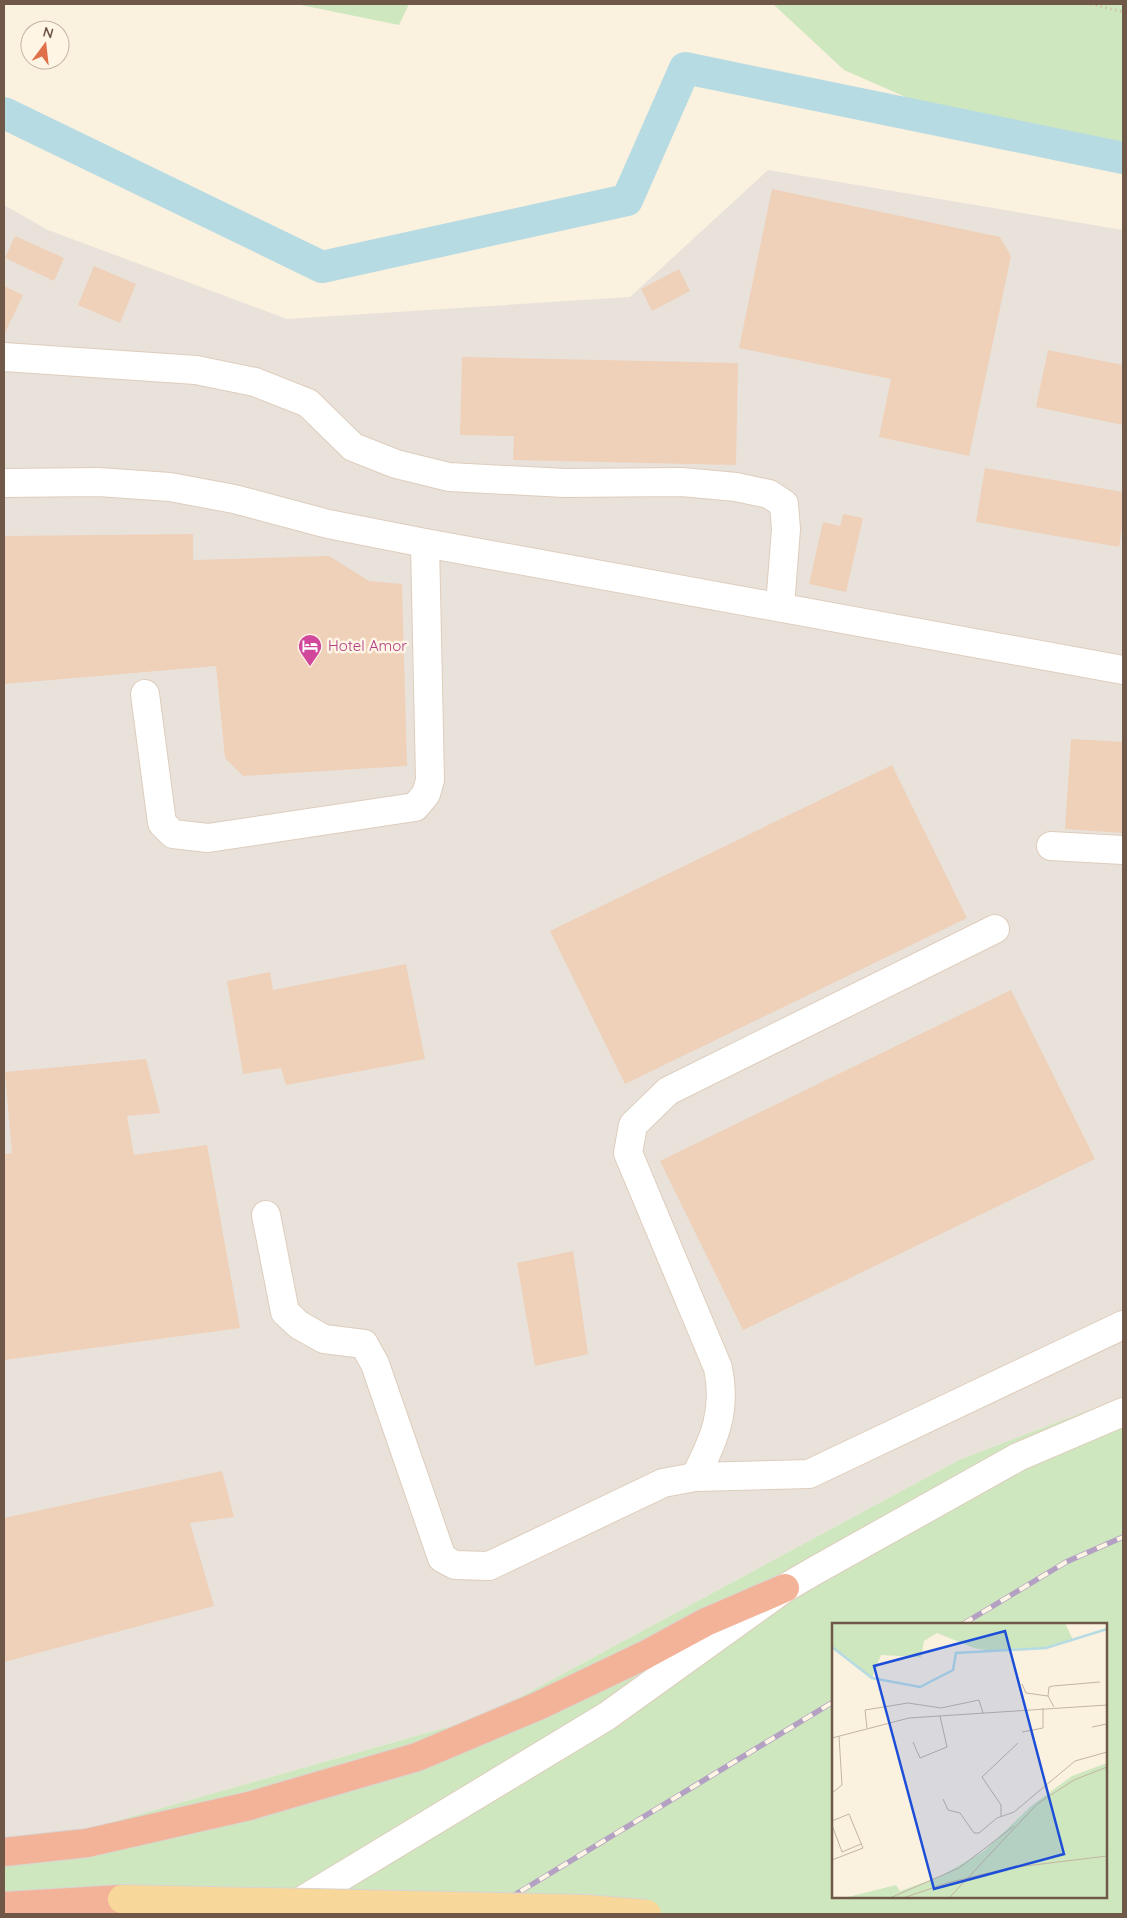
<svg xmlns="http://www.w3.org/2000/svg" width="1127" height="1918" viewBox="0 0 1127 1918" font-family="Quicksand,sans-serif">
<rect width="100%" height="100%" fill="#fbf1df"/>
<!-- industrial -->
<polygon fill="#e9e2db" points="768,170 1123,230 1123,1397 959,1460 483,1717 70,1834 4,1840 4,205 48,230 287,319 630,297"/>
<!-- green -->
<g fill="#cee7bf" fill-rule="evenodd">
<polygon points="296,4 409,4 399,25"/>
<polygon points="773,4 1123,4 1123,158 974,127 844,70"/>
<path d="M1123,1397V1914H4V1840L70,1834L483,1717L959,1460ZM833,1624H1106V1897H833Z"/>
</g>
<g fill="none" stroke-linecap="round" stroke-linejoin="round">
<!-- canal -->
<polyline stroke="#b6dbe3" stroke-width="32" points="4,113 322,267 627,200 685,68 1123,158"/>
</g>
<!-- building -->
<g fill="#efd0b8">
<polygon points="772,189 1000,237 1011,256 969,456 879,437 891,379 739,348"/>
<polygon points="15,236 64,258 54,281 5,258"/>
<polygon points="94,266 136,284 120,323 78,305"/>
<polygon points="679,269 690,291 652,311 641,289"/>
<polygon points="4,286 23,295 4,335"/>
<polygon points="1048,350 1123,365 1123,425 1036,407"/>
<polygon points="462,357 738,363 736,465 513,460 514,436 460,435"/>
<polygon points="985,468 1123,492 1123,522 1119,547 976,522"/>
<polygon points="843,514 863,518 846,592 809,584 823,522 840,526"/>
<polygon points="193,534 193,560 329,556 369,581 402,584 407,766 243,776 225,758 216,666 4,684 4,536"/>
<polygon points="1071,739 1123,742 1123,833 1065,829"/>
<polygon points="892,765 967,918 625,1084 550,931"/>
<polygon points="406,964 425,1059 286,1085 281,1068 243,1074 227,981 270,972 273,990"/>
<polygon points="1011,990 1095,1159 743,1330 660,1161"/>
<polygon points="146,1059 160,1113 127,1116 134,1155 207,1145 240,1328 4,1360 4,1154 12,1153 5,1072"/>
<polygon points="573,1251 588,1354 535,1366 517,1263"/>
<polygon points="222,1471 234,1517 190,1523 214,1606 4,1662 4,1518"/>
</g>
<g fill="none" stroke-linecap="round" stroke-linejoin="round">
<!-- minor casing -->
<g stroke="#decdbc" stroke-width="30">
<g id="minor">
<polyline points="4,357 196,370 255,382 308,403 353,447 396,464 449,477 565,483 682,482 736,487 769,494 784,504 786,529 780,606"/>
<polyline points="4,483 98,482 170,487 234,499 328,524 425,543 1123,670"/>
<polyline points="145,694 162,823 173,834 208,838 415,807 426,794 430,780 425,543"/>
<polyline points="1051,846 1123,850"/>
<polyline points="266,1215 285,1312 299,1325 324,1339 364,1344 375,1364 442,1558 455,1565 489,1566 663,1483 695,1477 809,1474 1123,1325"/>
<path d="M695,1477C714,1440 727,1411 718,1368L628,1153L633,1125L668,1091L995,929"/>
<polyline points="288,1909 607,1716 785,1588 816,1570 1018,1457 1123,1412"/>
</g>
</g>
<!-- highway casing -->
<g stroke="#dad4d0" stroke-width="30">
<g id="highway">
<polyline points="4,1852 87,1843 249,1806 417,1757 538,1706 645,1655 706,1622 785,1588"/>
<polyline points="4,1906 122,1899"/>
</g>
</g>
<!-- path -->
<polyline stroke="#d3b39c" stroke-width="3" stroke-dasharray="1 4" stroke-linecap="butt" points="1091,4 1123,12"/>
<!-- minor -->
<use href="#minor" stroke="#fff" stroke-width="28"/>
<!-- highway -->
<use href="#highway" stroke="#f3b398" stroke-width="28"/>
<!-- rail casing -->
<g stroke="#b4a0c2" stroke-width="5.5">
<g id="rail">
<polyline points="963,1624 1066,1562 1123,1537"/>
<polyline points="483,1914 833,1702"/>
</g>
</g>
<!-- rail -->
<use href="#rail" stroke="#fef5e5" stroke-width="4" stroke-dasharray="11" stroke-linecap="butt"/>
<!-- major-bridge casing -->
<g stroke="#dad4d0" stroke-width="30" stroke-linecap="butt">
<polyline id="major-bridge" points="122,1899 586,1909 647,1914"/>
</g>
<!-- major-bridge -->
<use href="#major-bridge" stroke="#f7d89a" stroke-width="28"/>
</g>
<!-- icons -->
<defs>
<g id="hotel-pin" transform="scale(1.25)"><path d="M0 17L-7.5 6A9.5 9.5 0 1 1 7.5 6Z" fill="#d1479c" stroke="#fef5e5"/><path d="M-6-4.5h1.5V1H6V5H4.5V3h-9V5H-6ZM-4 0a1.8 1.8 0 1 1 3.6 0ZM.5 0V-2.5h3Q6-2.5 6 0Z" fill="#fff"/></g>
</defs>
<g fill-rule="evenodd">
<use href="#hotel-pin" x="310" y="646"/>
</g>
<g text-anchor="middle" stroke-width="5" stroke-linejoin="round" paint-order="stroke">
<!-- hotel labels -->
<g font-size="15" fill="#b23c85" stroke="#fef5e5" text-anchor="start">
<text x="328" y="651">Hotel Amor</text>
</g>
</g>
<!-- overview -->
<g transform="translate(832 1623)">
<rect width="275" height="275" fill="#fbf1df"/>
<path d="M0,0H233L241,17L214,25L159,28L142,25L105,10L92,18L89,34L49,32L40,55L0,24ZM275,140V275H12L64,262L68,268L107,254L152,228L199,183L240,153Z" fill="#cee7bf"/>
<path fill="none" stroke="#b6dbe3" stroke-width="2.5" d="M0,24L40,55L88,64L121,47L124,30L214,25L275,6"/>
<path fill="none" stroke="#c3b4a3" stroke-width="1" d="M190,61L194,70L216,73L222,84M216,73L217,64L221,63L268,59M260,104L275,101M35,105L33,87L76,80L109,85L147,77L151,90M190,109L211,105V85M0,115L77,95L275,82M81,119L88,135L115,124L108,93M0,170L10,162L7,113M111,176L116,187L128,190L142,210H147L165,195L182,189L243,138L275,129M169,193V182L150,154L186,120M0,198L17,191L31,225L0,237M0,202L10,229L29,221M115,260L177,245L275,233M58,275L127,245L182,203M71,275L115,260M117,275L205,181L242,157L275,144"/>
<path fill="#1d4ed8" fill-opacity="0.15" stroke="#1d4ed8" stroke-width="2.5" d="M173,8L232,231L102,266L42,43Z"/>
<rect width="275" height="275" fill="none" stroke="#705849" stroke-width="2.5"/>
</g>
<!-- border -->
<rect width="1127" height="1918" fill="none" stroke="#705849" stroke-width="10"/>
<!-- north arrow -->
<g transform="translate(45 45) rotate(15)"><circle r="24" fill="#fef5e5" stroke="#c5b6a7"/>
<path d="M0-4L9 19L0 12L-9 19Z" fill="#e07049"/>
<text y="-8" font-size="14" font-weight="bold" text-anchor="middle" fill="#705849">N</text>
</g>
</svg>
